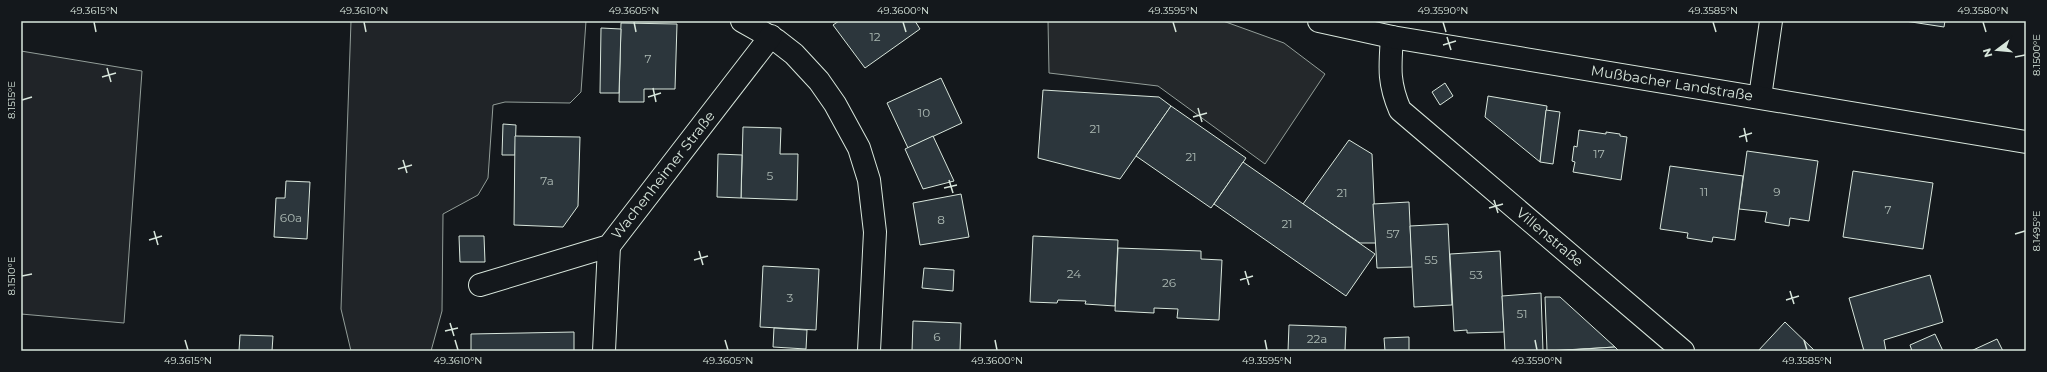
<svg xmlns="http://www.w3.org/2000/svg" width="2047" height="372" viewBox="0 0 2047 372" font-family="Montserrat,sans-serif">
<rect width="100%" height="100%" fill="#14181c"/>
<!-- green -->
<g fill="#202428" stroke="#939e99">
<polygon points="351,21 586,21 581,92 570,103 505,102 493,105 488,178 478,195 443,214 442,311 431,351 351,351 341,309"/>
<polygon points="21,51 142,71 124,323 21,314"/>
</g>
<!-- parking -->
<polygon fill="#24282b" stroke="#939e99" points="1048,21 1223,21 1284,43 1325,74 1265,164 1158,86 1049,73"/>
<!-- building -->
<g fill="#2c363c" stroke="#d8e6dc">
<polygon points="839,21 915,21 920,29 865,68 833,25"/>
<polygon points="1905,21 1945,21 1944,27"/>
<polygon points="621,23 677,24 675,89 644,89 644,102 619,102"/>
<polygon points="601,28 621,29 619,93 600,93"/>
<polygon points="941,78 962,123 908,148 887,103"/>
<polygon points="1445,83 1453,96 1440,105 1432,92"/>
<polygon points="1043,90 1159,97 1171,106 1120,179 1038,158"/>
<polygon points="1488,96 1547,106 1540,162 1485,117"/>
<polygon points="1171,106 1246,158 1211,208 1136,156"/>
<polygon points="1546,110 1560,112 1553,164 1540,162"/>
<polygon points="503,124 516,125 515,155 502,155"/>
<polygon points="743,127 781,128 780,154 798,154 797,200 741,198"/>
<polygon points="1579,130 1606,134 1606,132 1620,134 1620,136 1627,137 1621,180 1573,172 1575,162 1572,161 1574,146 1577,147"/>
<polygon points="515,136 580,137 578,206 563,227 514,225"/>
<polygon points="933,136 954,181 923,189 905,149"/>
<polygon points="1349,140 1372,154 1376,243 1360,243 1303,204"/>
<polygon points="1747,151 1818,161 1809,221 1790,218 1789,226 1765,222 1767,212 1739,209"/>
<polygon points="718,154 742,155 741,198 717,197"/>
<polygon points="1243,162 1375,254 1346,296 1214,204"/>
<polygon points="1670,166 1743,176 1735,240 1713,237 1712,242 1687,238 1688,233 1660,229"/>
<polygon points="1853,171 1933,183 1923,249 1843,237"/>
<polygon points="286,181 310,182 307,239 274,237 276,198 285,198"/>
<polygon points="961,194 969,237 920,245 913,203"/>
<polygon points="1409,202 1412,267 1377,268 1373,204"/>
<polygon points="1448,224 1452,305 1414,307 1410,226"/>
<polygon points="459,236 484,236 485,262 460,262"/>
<polygon points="1033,236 1118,240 1115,306 1085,304 1086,301 1058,300 1057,303 1030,302"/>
<polygon points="1118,248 1201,251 1201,259 1222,260 1219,320 1177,318 1178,309 1154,308 1154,313 1115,311"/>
<polygon points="1500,251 1504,332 1467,333 1467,330 1454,331 1450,254"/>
<polygon points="763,266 819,269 816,330 760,327"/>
<polygon points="924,268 954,270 953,291 922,288"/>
<polygon points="1930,275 1943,322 1884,340 1886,351 1864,351 1849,298"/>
<polygon points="1541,293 1543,351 1505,351 1502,296"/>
<polygon points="1545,297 1560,297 1615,347 1547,351"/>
<polygon points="913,321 961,323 960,351 912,351"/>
<polygon points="1785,322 1815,351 1758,351"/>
<polygon points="1289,325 1346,327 1345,351 1288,351"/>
<polygon points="774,328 807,330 806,349 773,347"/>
<polygon points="574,332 574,351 471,351 471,334"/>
<polygon points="1935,334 1943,351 1912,351 1910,345"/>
<polygon points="240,335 273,336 272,351 239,351"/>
<polygon points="1409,337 1409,351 1385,351 1384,338"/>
<polygon points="1997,339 2003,351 1971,351"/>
<polygon points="1615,347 1619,351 1553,351"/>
</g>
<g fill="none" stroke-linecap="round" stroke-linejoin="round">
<!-- minor casing -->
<g stroke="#d8e6dc" stroke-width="24">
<g id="minor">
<polyline points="742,21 776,40 794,54 819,81 835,104 859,148 869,180 875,232 869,351"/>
<path d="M1392,37C1390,67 1388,82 1400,110L1683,351"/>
<polyline points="1760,97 1771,21"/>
<polyline points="480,285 609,246 771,36"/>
<polyline points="604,351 609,246"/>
</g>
</g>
<!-- major casing -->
<g stroke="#d8e6dc" stroke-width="24">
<polyline id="major" points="1319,21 1392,37 2026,142"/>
</g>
<!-- minor -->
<use href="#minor" stroke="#14181c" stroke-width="22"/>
<!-- major -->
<use href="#major" stroke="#14181c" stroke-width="22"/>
</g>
<!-- ticks -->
<path fill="none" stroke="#d8e6dc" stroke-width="1.5" d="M94,22L96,32M364,22L366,32M634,22L636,32M903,22L906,32M1173,22L1176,32M1443,22L1446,32M1713,22L1716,32M1983,22L1986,32M1447,37L1451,50M1443,45L1456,41M2015,57L2025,55M107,68L111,82M102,77L116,73M653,88L656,102M648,97L661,93M22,100L32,97M1198,108L1202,122M1193,117L1207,113M1744,128L1747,142M1739,137L1752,133M403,160L407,173M398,169L412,165M949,180L953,193M944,188L957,185M1494,200L1498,213M1489,208L1503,204M154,231L158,245M2015,234L2025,231M149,240L162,236M699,251L703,265M694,260L708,256M1245,271L1249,285M22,276L32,274M1240,280L1253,276M1790,291L1794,304M1786,300L1799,296M450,323L454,336M445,331L458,328M185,340L188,350M455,340L458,350M725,340L728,350M995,340L997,350M1265,340L1267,350M1535,340L1537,350M1804,340L1807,350"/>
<g text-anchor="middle" stroke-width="3" stroke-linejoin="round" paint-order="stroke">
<!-- number labels -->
<g font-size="12" fill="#adbab4">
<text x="875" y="41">12</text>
<text x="648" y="63">7</text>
<text x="924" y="117">10</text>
<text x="1095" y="133">21</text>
<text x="1599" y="158">17</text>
<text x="1191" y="161">21</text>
<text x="770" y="180">5</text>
<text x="547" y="185">7a</text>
<text x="1704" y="196">11</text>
<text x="1777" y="196">9</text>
<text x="1342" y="197">21</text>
<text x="1888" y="214">7</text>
<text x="291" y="222">60a</text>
<text x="941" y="224">8</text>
<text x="1287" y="228">21</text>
<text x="1393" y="238">57</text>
<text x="1431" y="264">55</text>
<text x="1074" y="278">24</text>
<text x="1476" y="279">53</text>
<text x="1169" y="287">26</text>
<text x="790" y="302">3</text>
<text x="1522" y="318">51</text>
<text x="937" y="341">6</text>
<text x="1317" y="343">22a</text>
</g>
<!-- street labels -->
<g font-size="14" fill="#d8e6dc" stroke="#14181c">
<text transform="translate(1672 83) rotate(9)" y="5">Mußbacher Landstraße</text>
<text transform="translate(663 175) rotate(-52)" y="5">Wachenheimer Straße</text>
<text transform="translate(1550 237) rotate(40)" y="5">Villenstraße</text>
</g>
</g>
<!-- border -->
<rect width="2047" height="372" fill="none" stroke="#14181c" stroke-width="44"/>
<!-- north arrow -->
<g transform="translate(1997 50) rotate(254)" stroke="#14181c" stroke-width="3" paint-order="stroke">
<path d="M0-3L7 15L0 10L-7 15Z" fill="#d8e6dc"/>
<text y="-6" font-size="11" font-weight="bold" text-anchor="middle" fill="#d8e6dc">N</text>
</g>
<rect x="22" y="22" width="2003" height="328" fill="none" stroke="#d8e6dc" stroke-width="1.5"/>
<g font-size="10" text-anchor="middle" fill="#d8e6dc">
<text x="94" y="14">49.3615°N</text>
<text x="364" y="14">49.3610°N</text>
<text x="634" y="14">49.3605°N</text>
<text x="903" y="14">49.3600°N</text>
<text x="1173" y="14">49.3595°N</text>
<text x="1443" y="14">49.3590°N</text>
<text x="1713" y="14">49.3585°N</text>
<text x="1983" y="14">49.3580°N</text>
<text transform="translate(2036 55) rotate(-90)" y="4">8.1500°E</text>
<text transform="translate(11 100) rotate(-90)" y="4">8.1515°E</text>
<text transform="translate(2036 231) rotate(-90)" y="4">8.1495°E</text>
<text transform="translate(11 276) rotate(-90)" y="4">8.1510°E</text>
<text x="188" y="364">49.3615°N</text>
<text x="458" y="364">49.3610°N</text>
<text x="728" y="364">49.3605°N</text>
<text x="997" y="364">49.3600°N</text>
<text x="1267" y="364">49.3595°N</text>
<text x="1537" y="364">49.3590°N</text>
<text x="1807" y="364">49.3585°N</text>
</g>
</svg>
